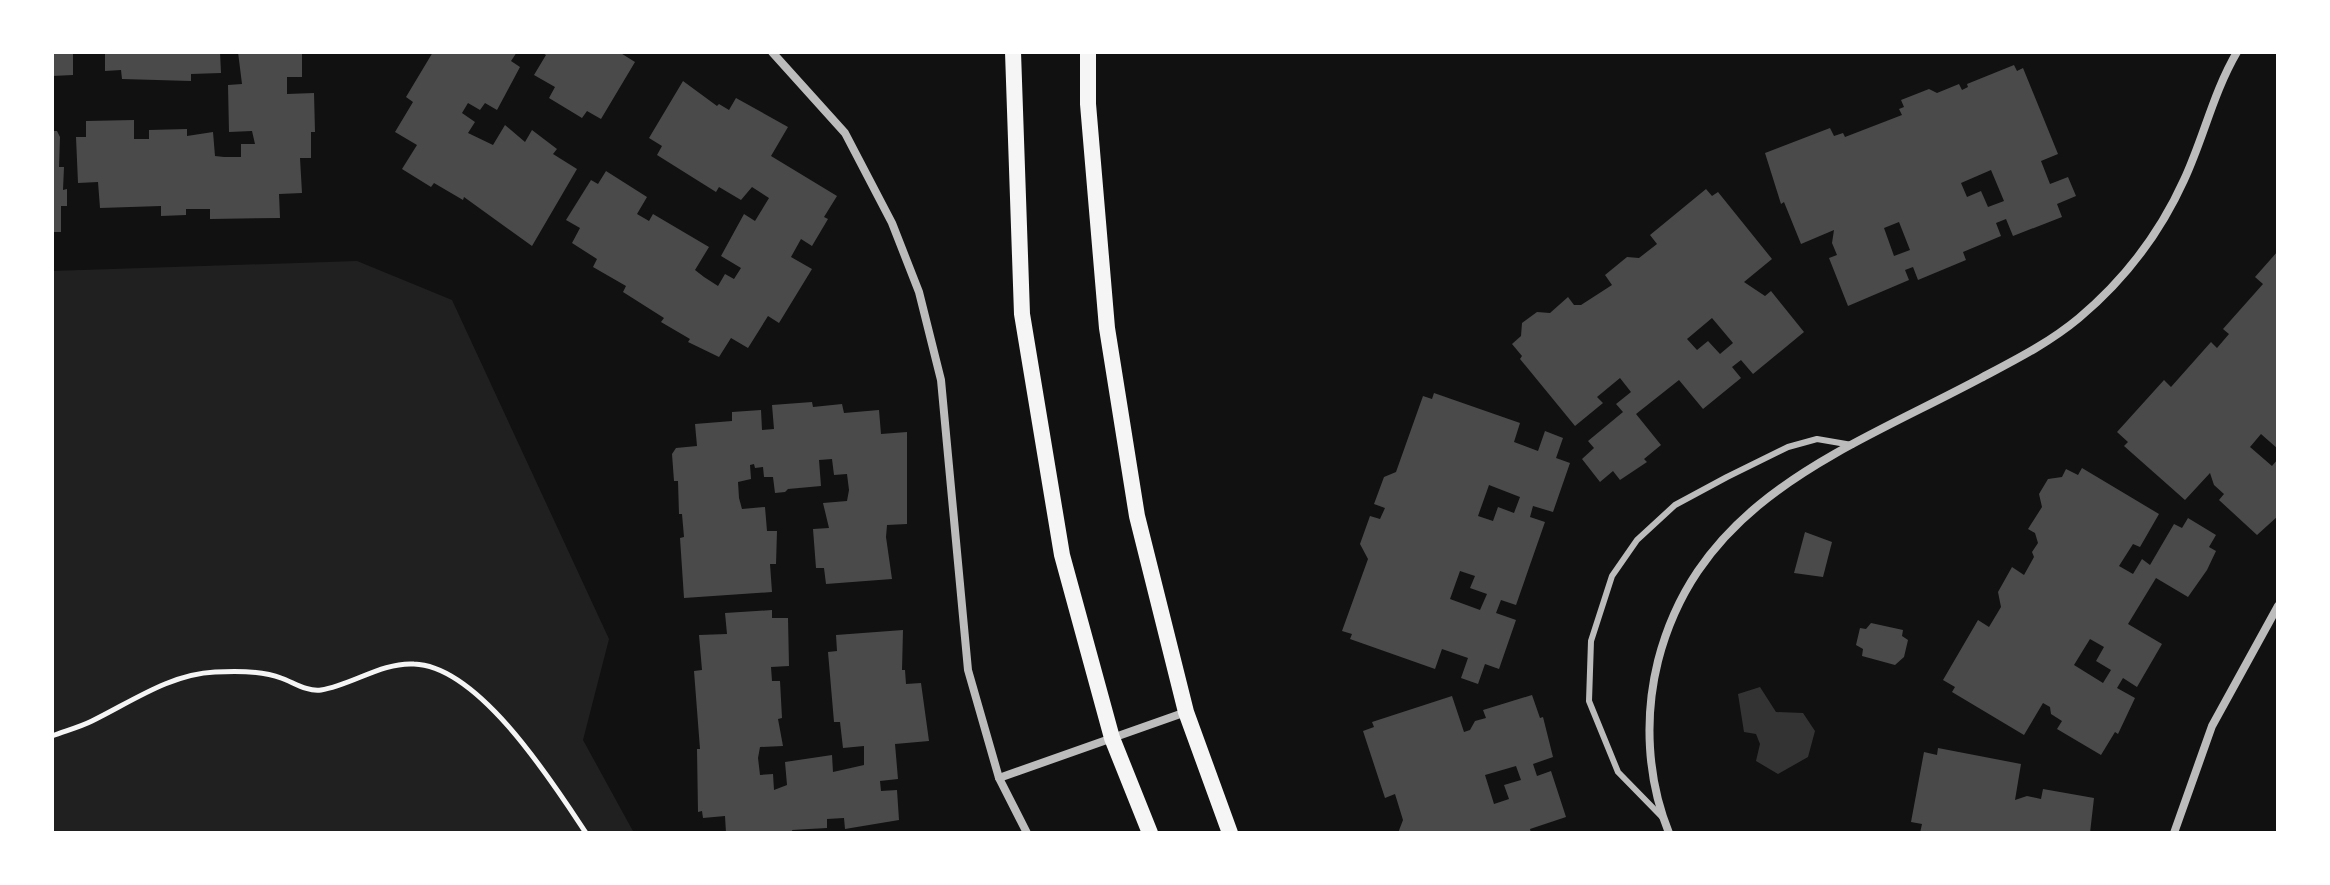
<svg xmlns="http://www.w3.org/2000/svg" width="2330" height="885" viewBox="0 0 2330 885" font-family="Barlow,sans-serif">
<rect width="100%" height="100%" fill="#111"/>
<!-- green -->
<polygon fill="#202020" points="357,261 452,300 609,639 583,740 634,833 52,833 52,271"/>
<!-- water -->
<polygon fill="#333" points="1760,687 1776,712 1803,713 1815,731 1808,757 1778,774 1756,761 1760,744 1756,734 1744,732 1738,694"/>
<!-- building -->
<g fill="#4a4a4a" fill-rule="evenodd">
<polygon points="52,52 73,52 73,75 52,76"/>
<polygon points="105,52 220,52 221,73 191,74 191,81 122,79 121,70 105,71"/>
<polygon points="238,52 302,52 302,77 287,77 287,94 314,93 315,132 311,132 311,158 300,158 302,193 279,194 280,218 210,219 210,209 186,209 186,215 161,216 161,206 100,208 98,182 78,183 76,137 86,137 86,121 134,120 134,139 149,139 149,130 187,129 187,136 213,132 215,156 224,157 241,157 241,144 255,144 252,131 229,132 228,85 242,84"/>
<polygon points="433,52 517,52 511,61 520,67 497,110 485,103 480,110 468,103 462,113 475,122 468,133 493,145 505,125 525,142 532,130 557,149 553,154 577,169 532,246 464,197 463,200 434,183 431,187 402,169 417,145 395,132 413,102 406,97"/>
<polygon points="541,52 619,52 635,62 601,119 587,111 582,118 549,98 555,87 534,75 546,55"/>
<path d="M2014,65L2017,71L2023,68L2058,154L2041,161L2050,184L2068,177L2076,196L2057,204L2062,217L2013,236L2006,219L1996,223L2001,236L1963,252L1966,260L1918,280L1913,267L1905,270L1909,280L1848,306L1829,258L1837,255L1832,243L1834,230L1801,244L1784,202L1781,204L1765,153L1830,128L1834,136L1843,133L1845,137L1902,115L1899,109L1904,107L1901,100L1929,89L1937,93L1959,84L1962,90L1968,87L1967,84ZM1991,170L2004,201L1988,207L1981,191L1967,197L1961,183ZM1899,222L1910,250L1894,256L1884,228Z"/>
<polygon points="683,81 717,106 719,104 729,110 736,98 788,127 771,156 837,196 824,217 828,219 812,246 801,239 791,257 812,269 779,323 768,316 748,348 731,338 719,357 688,342 690,339 661,322 664,318 623,292 626,286 593,267 597,259 572,243 580,228 566,220 591,180 598,184 606,171 647,197 637,214 649,221 653,214 709,247 695,270 704,277 718,286 725,274 734,279 741,268 721,256 744,214 755,221 769,198 752,187 741,200 719,187 716,192 657,155 662,146 649,138"/>
<polygon points="52,131 57,131 60,137 59,167 64,167 63,190 67,189 67,206 61,206 61,232 52,232"/>
<path d="M1706,189L1712,196L1718,192L1772,259L1744,282L1765,296L1771,291L1804,332L1753,374L1741,360L1732,367L1741,378L1703,409L1679,380L1636,414L1661,445L1644,459L1647,462L1620,480L1613,471L1600,482L1582,459L1594,448L1588,441L1623,412L1616,404L1631,392L1620,378L1597,397L1603,403L1575,426L1520,359L1522,356L1512,344L1521,336L1522,323L1537,312L1550,313L1568,297L1574,305H1581L1612,285L1605,275L1627,257L1639,258L1657,244L1650,235ZM1712,318L1733,343L1720,354L1708,341L1697,350L1687,339Z"/>
<polygon points="2278,251 2278,449 2261,434 2250,447 2272,466 2278,459 2278,516 2257,535 2219,500 2224,494 2214,485 2210,473 2185,500 2124,446 2128,442 2117,432 2164,380 2171,387 2211,342 2217,348 2229,334 2223,329 2263,284 2255,277"/>
<path d="M1434,393L1520,423L1514,442L1538,451L1545,431L1563,438L1556,458L1570,463L1553,512L1533,506L1530,517L1545,522L1516,605L1501,600L1496,613L1516,620L1499,669L1485,664L1478,684L1461,678L1468,658L1442,649L1435,669L1350,639L1352,634L1342,631L1368,559L1360,544L1370,516L1380,519L1385,508L1374,504L1384,477L1396,472L1423,396L1432,399ZM1489,485L1520,497L1514,513L1498,507L1493,521L1478,516ZM1460,571L1475,576L1470,588L1487,594L1480,610L1450,599Z"/>
<polygon points="812,402 813,407 842,404 844,413 879,410 881,434 907,432 907,524 887,525 886,537 892,579 826,584 824,568 816,568 813,529 829,528 823,503 847,501 849,490 847,474 834,475 832,459 819,460 821,486 788,489 785,492 775,493 773,477 764,477 763,467 755,468 754,464 750,465 751,479 738,482 739,498 742,509 765,507 767,531 777,531 776,564 770,564 772,592 684,598 680,538 684,537 682,514 679,514 678,481 674,481 672,454 676,448 697,446 695,424 732,421 732,412 761,410 762,430 774,429 772,405"/>
<path d="M2082,468L2159,514L2140,547L2133,544L2119,566L2133,574L2142,559L2150,565L2174,524L2182,528L2188,518L2216,535L2209,547L2216,551L2207,570L2188,597L2156,578L2128,624L2162,644L2137,687L2123,678L2117,688L2135,698L2118,734L2115,732L2101,755L2057,729L2062,721L2051,714L2050,707L2043,703L2024,735L1952,692L1955,687L1943,680L1978,620L1989,627L2001,607L1998,592L2012,567L2024,575L2034,557L2032,552L2038,543L2035,533L2028,529L2042,507L2039,494L2048,479L2062,477L2066,469L2078,475ZM2090,639L2104,647L2096,661L2111,670L2103,683L2074,665Z"/>
<polygon points="1805,532 1832,542 1823,577 1794,573"/>
<polygon points="772,610 772,618 788,618 789,666 771,667 772,681 780,681 782,718 778,719 783,746 760,747 758,758 760,775 773,774 774,790 787,785 785,762 832,755 833,772 864,765 864,746 843,748 840,722 834,722 828,652 837,651 836,635 903,630 902,670 905,670 906,684 921,683 929,741 895,744 898,779 880,781 881,791 897,790 899,820 845,829 844,818 827,819 827,828 792,830 793,833 726,833 725,816 703,818 702,811 698,812 697,749 700,749 694,671 702,670 699,635 727,634 725,613"/>
<polygon points="1871,623 1903,630 1902,636 1908,640 1904,657 1895,665 1862,656 1863,649 1856,645 1860,628 1866,629"/>
<path d="M1532,695L1540,718L1543,717L1553,757L1533,764L1537,776L1551,771L1566,817L1530,829L1531,833H1398L1403,820L1395,794L1385,798L1363,731L1374,727L1372,722L1452,696L1464,732L1470,730L1475,721L1486,718L1483,710ZM1516,766L1521,780L1504,785L1509,799L1494,804L1485,775Z"/>
<polygon points="1938,748 2021,764 2015,800 2027,796 2041,799 2043,789 2094,798 2090,833 1920,833 1922,824 1911,822 1924,752 1937,755"/>
</g>
<g fill="none" stroke-linecap="round" stroke-linejoin="round">
<!-- path -->
<path stroke="#f5f5f5" stroke-width="5" d="M52,736C65,731 80,727 92,721C131,702 170,674 215,672C233,671 264,671 281,678C293,682 307,692 321,690C352,685 382,662 414,664C479,666 553,783 586,833"/>
<!-- service -->
<polyline stroke="#bcbcbc" stroke-width="6" points="1662,817 1618,772 1589,701 1591,641 1612,576 1637,540 1675,505 1727,477 1788,447 1817,439 1852,445"/>
<!-- minor -->
<g stroke="#bcbcbc" stroke-width="8">
<polyline points="772,52 845,133 892,223 919,292 941,380 968,670 999,778 1027,833"/>
<polyline points="999,778 1186,712"/>
<path d="M1669,833C1647,779 1644,717 1658,661C1700,498 1846,450 1981,378C2015,360 2049,343 2079,318C2123,281 2160,233 2184,180C2204,137 2213,93 2237,52"/>
<polyline points="2174,833 2212,726 2278,606"/>
</g>
<!-- secondary -->
<g stroke="#f5f5f5" stroke-width="16">
<polyline points="1013,52 1022,314 1062,555 1112,738 1150,833"/>
<polyline points="1088,52 1088,104 1107,328 1137,516 1186,712 1230,833"/>
</g>
</g>
<!-- border -->
<rect width="2330" height="885" fill="none" stroke="#ffffff" stroke-width="108"/>
</svg>
